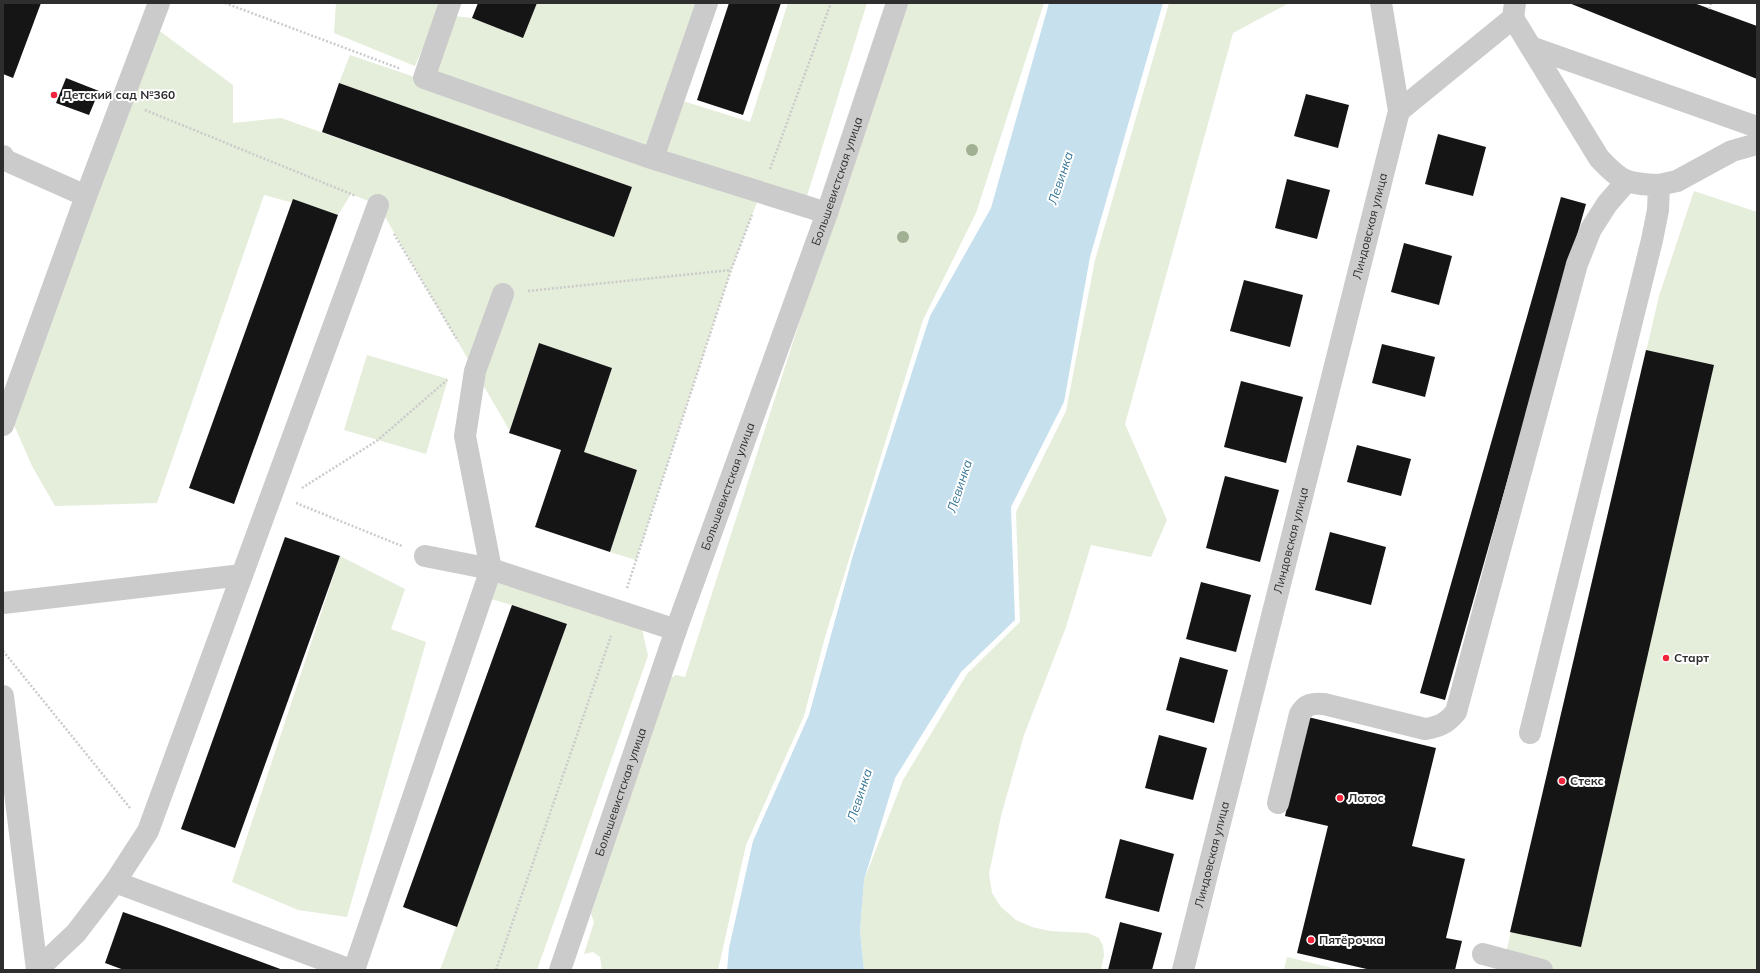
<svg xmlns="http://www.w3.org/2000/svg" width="1760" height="973" viewBox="0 0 1760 973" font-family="Mulish,sans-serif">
<rect width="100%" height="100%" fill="#fff"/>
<!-- green -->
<g fill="#e5eddb">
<polygon points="336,3 465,3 437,15 415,66 334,33"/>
<polygon points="537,3 707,3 653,158 761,192 731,270 636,560 610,552 637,470 584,452 612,368 542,345 510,431 378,205 351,194 338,215 264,195 157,503 55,506 32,466 8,411 150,24 233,85 233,123 281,118 614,236 632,187 339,83 350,55 594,138 424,78 446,15 472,18 523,38"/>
<polygon points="788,3 867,3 807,196 664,154 683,101 750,122"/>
<polygon points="906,3 1044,3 976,213 923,320 825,637 804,716 746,845 718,970 602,970 600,957 593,952 584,954 594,922 591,914 668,679 676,675 685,677 845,181"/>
<polygon points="1169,3 1289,3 1233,33 1125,424 1167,520 1151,557 1091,545 1066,627 1024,735 1001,816 989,874 992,893 1001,907 1016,920 1032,927 1050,931 1088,933 1099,938 1103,946 1104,955 1101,970 864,970 860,931 864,880 903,780 967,674 1020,622 1016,512 1066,411 1095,260"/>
<polygon points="1694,191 1757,212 1757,970 1502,970 1659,296"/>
<polygon points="367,355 448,379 426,454 344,430"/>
<polygon points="340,556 405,589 391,629 426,642 347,917 298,910 232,882"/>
<polygon points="491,569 642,629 648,656 537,970 440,970 567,625 512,605 481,596"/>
<polygon points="1287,957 1341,970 1284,970"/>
</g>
<!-- water -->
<polygon fill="#c6e0ee" points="1049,3 1163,3 1090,257 1064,402 1011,507 1015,620 961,672 895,778 864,880 860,931 864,970 727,970 729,948 753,841 809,715 853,555 930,316 991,208"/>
<!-- building -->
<g fill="#151515">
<polygon points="3,3 41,3 13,78 3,74"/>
<polygon points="478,3 537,3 523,38 472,18"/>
<polygon points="729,3 781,3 743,115 697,100"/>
<polygon points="1569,3 1694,3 1757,26 1757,79"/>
<polygon points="66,78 99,91 89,115 56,103"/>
<polygon points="339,83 632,187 614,237 322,132"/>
<polygon points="1306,94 1349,105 1338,148 1294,136"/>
<polygon points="1438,134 1486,147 1473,196 1425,184"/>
<polygon points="1287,179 1330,190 1317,239 1275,228"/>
<polygon points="1561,197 1586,204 1445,700 1420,693"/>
<polygon points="293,199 338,215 234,504 189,488"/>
<polygon points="1404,243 1452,256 1439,305 1391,292"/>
<polygon points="1244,280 1303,295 1290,347 1230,331"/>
<polygon points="539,343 612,368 584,452 637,470 610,552 535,527 561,450 509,433"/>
<polygon points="1382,344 1435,357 1425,397 1372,383"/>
<polygon points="1646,350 1714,365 1581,947 1510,932"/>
<polygon points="1241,381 1303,397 1286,463 1224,447"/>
<polygon points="1357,445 1411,459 1401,496 1347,482"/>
<polygon points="1225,476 1279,490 1260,562 1206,548"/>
<polygon points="1330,532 1386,547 1371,605 1315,590"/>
<polygon points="285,537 340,556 235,848 181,829"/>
<polygon points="1201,582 1251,595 1236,652 1186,639"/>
<polygon points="512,605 567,624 457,927 403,907"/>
<polygon points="1180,657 1228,670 1214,723 1166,710"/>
<polygon points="1308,717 1436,748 1412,846 1465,859 1446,938 1462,941 1455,970 1371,970 1297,953 1328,826 1285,816"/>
<polygon points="1159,735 1207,748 1193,800 1145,788"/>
<polygon points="1120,839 1174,854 1159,912 1105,898"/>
<polygon points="123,912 163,926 283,970 124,970 105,963"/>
<polygon points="1120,922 1162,933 1152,970 1108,970"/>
</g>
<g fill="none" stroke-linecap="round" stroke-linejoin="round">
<!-- path -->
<g stroke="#cbcbcb" stroke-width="2.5" stroke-dasharray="2 2" stroke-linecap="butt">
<polyline points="225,3 401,69"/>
<polyline points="1709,9 1711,3"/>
<polyline points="145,110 356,196"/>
<polyline points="770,169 831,3"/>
<polyline points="394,234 458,341"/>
<polyline points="528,291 731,270"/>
<polyline points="302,488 378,440 447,380"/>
<polyline points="296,503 402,546"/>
<polyline points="627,588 731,270 752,215"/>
<polyline points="3,651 130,808"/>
<polyline points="496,970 611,636"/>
</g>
<!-- minor -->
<g stroke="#cbcbcb" stroke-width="22">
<polyline points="450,3 424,78 648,157 827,213"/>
<path d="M1513,18L1599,158C1621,182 1627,184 1659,185L1658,210L1652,240L1530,733"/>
<polyline points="1531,47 1757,127"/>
<polyline points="1399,111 1513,18 1515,3"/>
<polyline points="3,156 5,160 86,196"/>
<polyline points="653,158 707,3"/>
<polyline points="1659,185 1677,181 1732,151 1757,144"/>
<polyline points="3,425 86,196 159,3"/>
<polyline points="425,556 491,569 465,436 475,371 503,294"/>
<polyline points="3,603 242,575"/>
<polyline points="3,696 37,970"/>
<path d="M1278,803L1300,714C1306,704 1312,703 1324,704L1425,729C1439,727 1447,723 1456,712L1577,264L1591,229L1607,204L1626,182"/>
<polyline points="115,882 351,970"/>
<polyline points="1483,954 1542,970"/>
<polyline points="37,970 76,933 115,882 148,831 378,205"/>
<polyline points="354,970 491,569 676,630"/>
<path id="s1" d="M560,970L676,630L827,213L897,3"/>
<path id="s2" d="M1183,970L1399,111L1381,3"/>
</g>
</g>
<!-- trees -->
<g fill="#a1af92">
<circle cx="972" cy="150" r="6"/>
<circle cx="903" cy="237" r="6"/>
</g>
<!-- markers -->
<g fill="#f2243c" stroke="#fff" stroke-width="1.5">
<circle cx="54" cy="95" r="4"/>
<circle cx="1666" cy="658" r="4"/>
<circle cx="1562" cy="781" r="4"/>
<circle cx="1340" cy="798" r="4"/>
<circle cx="1311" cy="940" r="4"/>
</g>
<g text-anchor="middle" stroke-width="4" stroke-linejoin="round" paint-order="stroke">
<!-- poi labels -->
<g font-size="12" font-weight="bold" fill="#2e2e2e" stroke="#fff" text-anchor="start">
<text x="62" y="99">Детский сад №360</text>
<text x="1674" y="662">Старт</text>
<text x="1570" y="785">Стекс</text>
<text x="1348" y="802">Лотос</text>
<text x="1319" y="944">Пятёрочка</text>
</g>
<!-- street labels -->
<g font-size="12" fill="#2e2e2e" stroke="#fff">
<text dy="4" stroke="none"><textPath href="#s1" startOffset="836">Большевистская улица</textPath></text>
<text dy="4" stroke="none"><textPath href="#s2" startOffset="767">Линдовская улица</textPath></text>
<text dy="4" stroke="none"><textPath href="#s1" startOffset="512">Большевистская улица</textPath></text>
<text dy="4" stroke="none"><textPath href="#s2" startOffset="443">Линдовская улица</textPath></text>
<text dy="4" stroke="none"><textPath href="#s1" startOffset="188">Большевистская улица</textPath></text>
<text dy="4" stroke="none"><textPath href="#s2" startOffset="119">Линдовская улица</textPath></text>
</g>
<!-- water labels -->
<g font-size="13" font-style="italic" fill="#367596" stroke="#fff">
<text transform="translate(1060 178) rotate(-72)" y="5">Левинка</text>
<text transform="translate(959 486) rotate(-72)" y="5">Левинка</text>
<text transform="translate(859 795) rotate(-72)" y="5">Левинка</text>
</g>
</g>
<!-- border -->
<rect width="1760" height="973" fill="none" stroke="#2e2e2e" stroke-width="8"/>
</svg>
